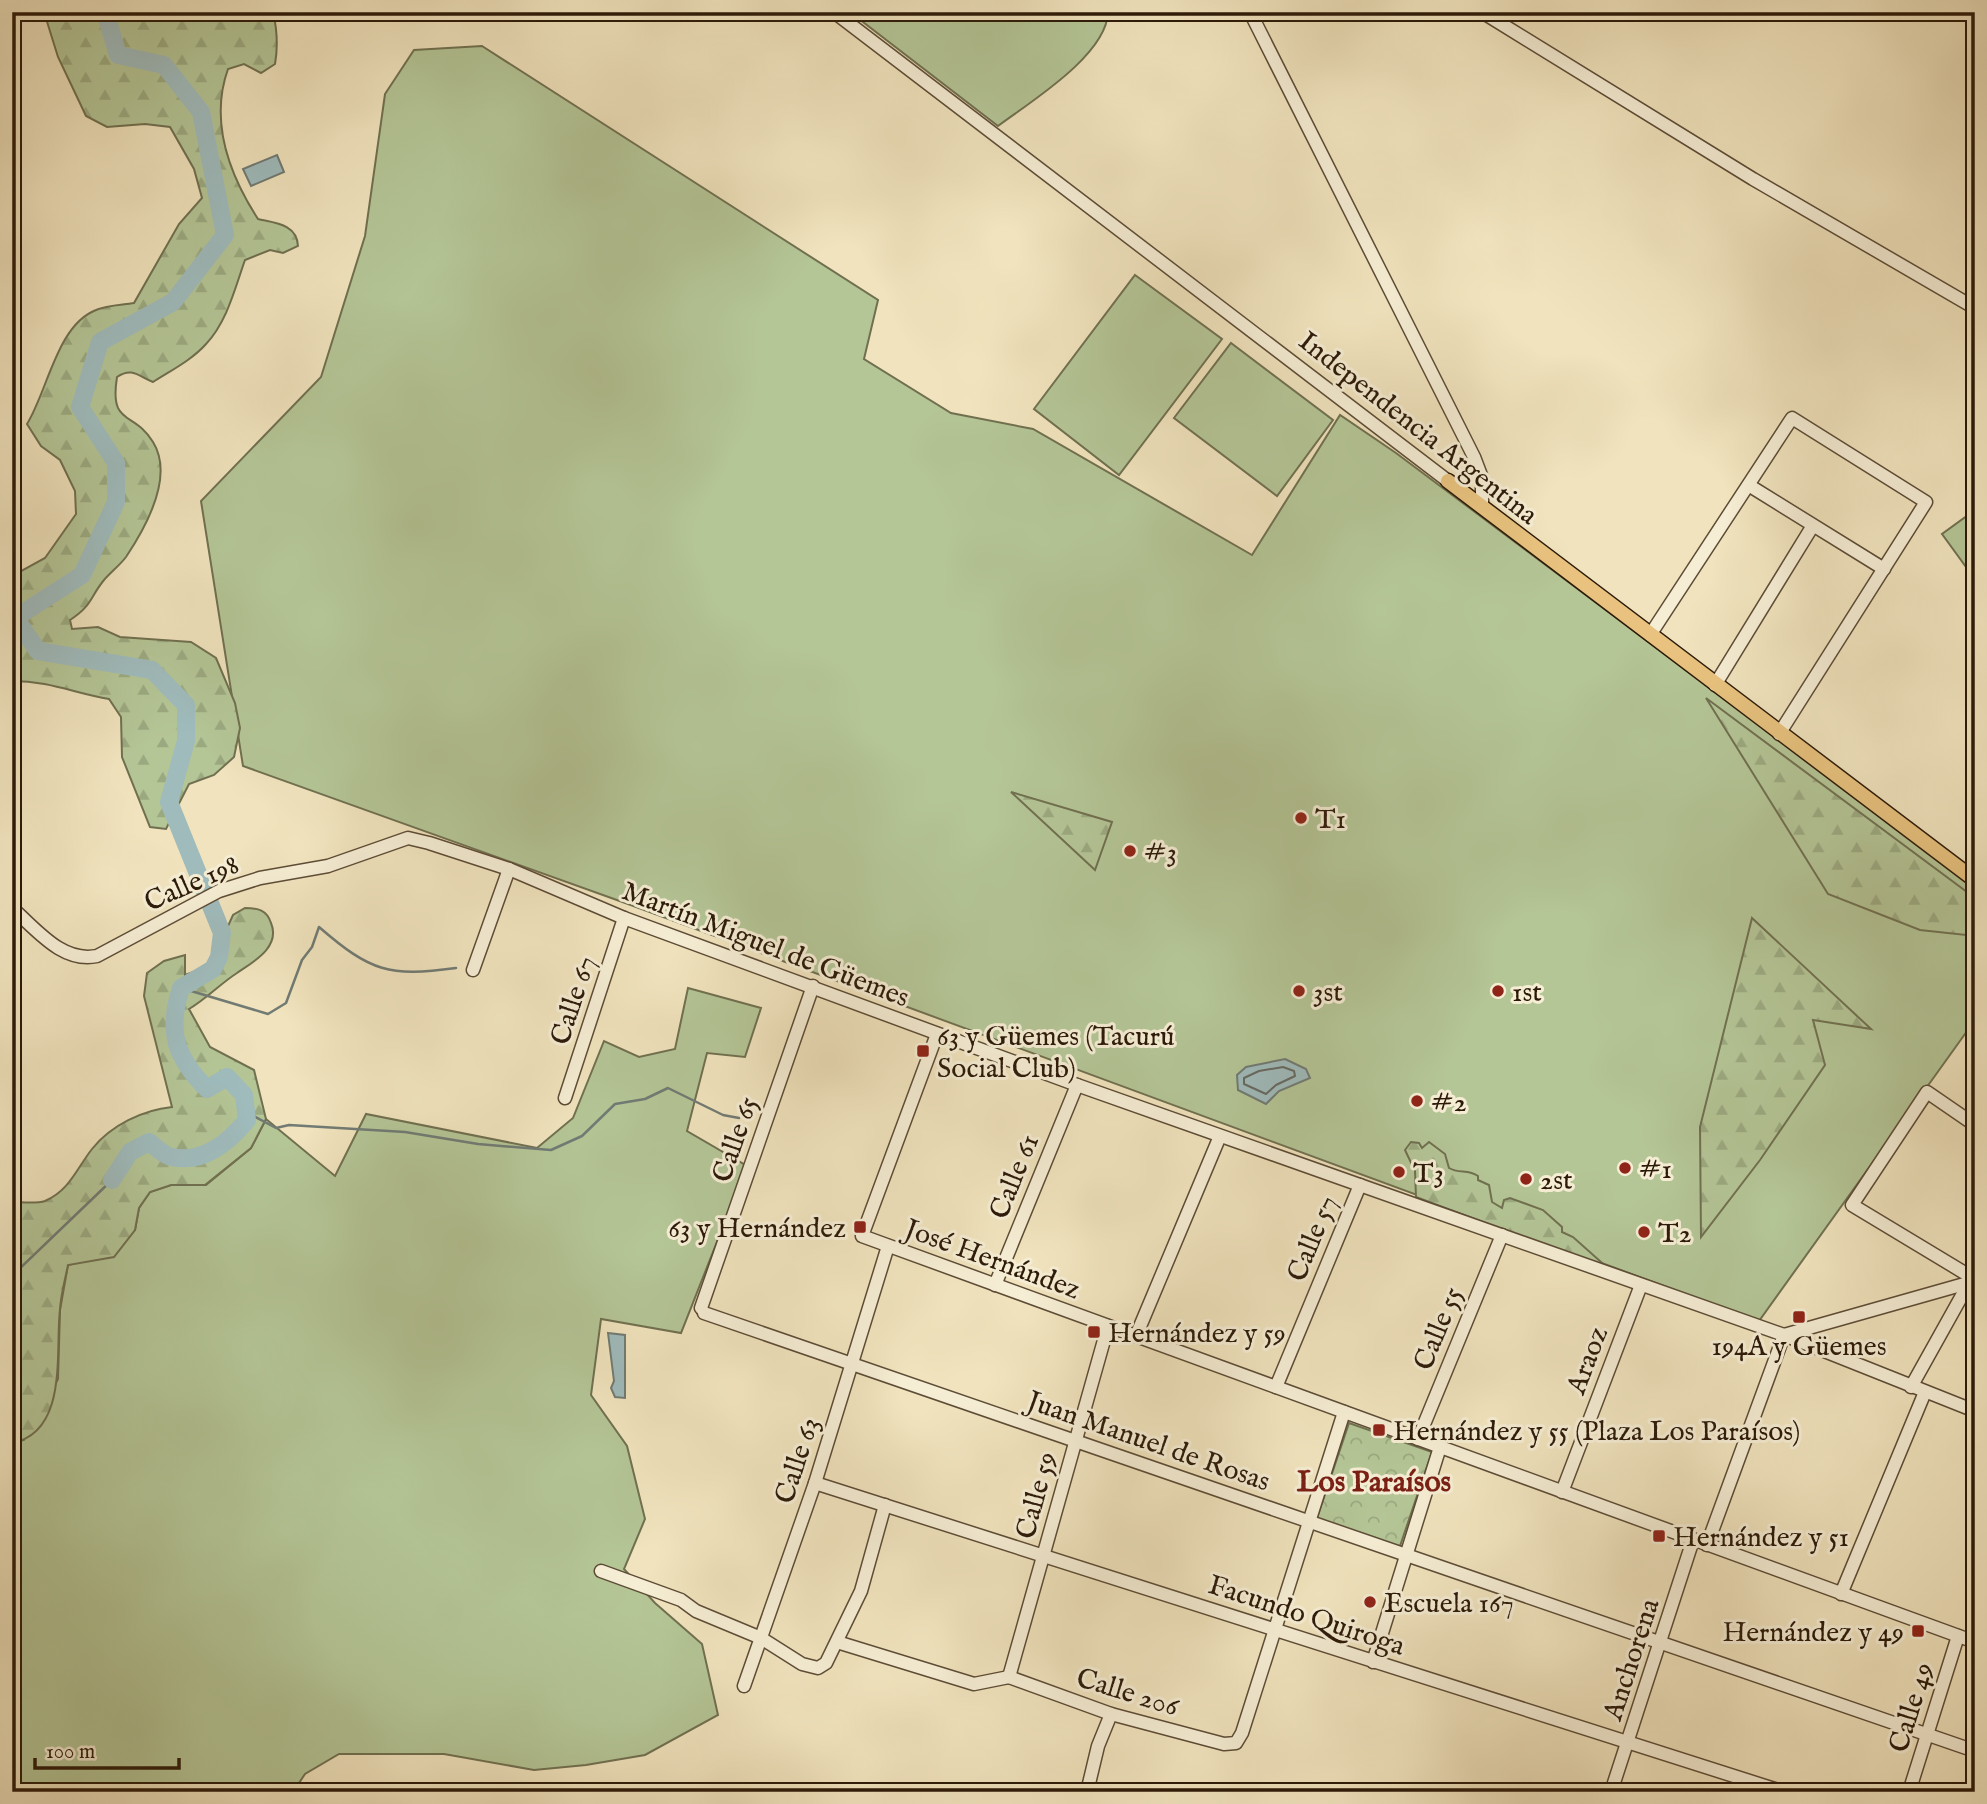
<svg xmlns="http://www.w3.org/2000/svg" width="1987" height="1804" viewBox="0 0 1987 1804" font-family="'IM FELL English',serif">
<defs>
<pattern id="forest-firs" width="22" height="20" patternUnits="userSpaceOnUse" patternTransform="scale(1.75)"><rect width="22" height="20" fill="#b4c596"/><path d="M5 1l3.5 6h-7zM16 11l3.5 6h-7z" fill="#9ba980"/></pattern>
<pattern id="park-crowns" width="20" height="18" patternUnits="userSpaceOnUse" patternTransform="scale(1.75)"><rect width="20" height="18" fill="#b4c596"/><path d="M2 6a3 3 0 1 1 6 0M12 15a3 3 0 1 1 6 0" fill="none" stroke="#9ba980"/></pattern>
</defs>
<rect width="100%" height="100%" fill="#f0e3bd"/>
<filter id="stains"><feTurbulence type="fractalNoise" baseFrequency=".00286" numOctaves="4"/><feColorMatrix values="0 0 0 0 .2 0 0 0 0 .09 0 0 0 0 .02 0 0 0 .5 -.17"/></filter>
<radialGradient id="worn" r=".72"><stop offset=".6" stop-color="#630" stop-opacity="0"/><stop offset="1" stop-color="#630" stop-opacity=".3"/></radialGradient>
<!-- grass -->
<g fill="#b4c596" stroke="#707050" stroke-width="2">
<path d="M850,12H1108C1107,55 1030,102 998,126Z"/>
<polygon points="482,46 878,300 864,359 951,413 1033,429 1252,555 1340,415 1396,453 1975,886 1975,1020 1759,1321 628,904 243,766 201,501 321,377 365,236 385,94 414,50"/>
<polygon points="1135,275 1222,339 1119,475 1034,409"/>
<polygon points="1231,343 1333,420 1277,496 1174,418"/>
<polygon points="1975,510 1975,577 1974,578 1942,534"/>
<polygon points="688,988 761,1008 745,1057 707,1053 687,1131 747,1166 681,1333 601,1319 591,1395 627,1446 645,1519 624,1569 655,1603 702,1644 718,1715 645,1755 586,1765 534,1770 444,1754 339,1754 305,1774 293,1792 12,1792 12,1443 24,1440 58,1379 60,1310 68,1265 84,1261 135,1230 139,1208 150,1192 171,1185 206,1185 251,1148 266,1119 335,1176 366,1114 537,1148 573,1118 604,1041 639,1057 675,1049"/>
</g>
<!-- forest -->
<g fill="url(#forest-firs)" stroke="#707050" stroke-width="2">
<path d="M44,12H273C277,29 278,47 275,64L261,73L244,64L228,69C209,122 229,174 258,219C275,223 297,224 298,246L283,253L270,250L245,260C235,288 227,322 206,344C192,360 170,371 153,382C138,376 132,367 117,377C109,427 134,410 153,442C174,476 146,527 126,557C120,565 111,572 104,580C90,597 92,606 70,620L72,629L98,627L120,637L191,642L216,658L235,703L240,728L234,757L214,775L189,784L166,829L150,827L122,757L121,717L109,699C74,693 49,681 12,681V576L45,558L76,514L75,491L60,460L41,446L27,424C48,390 57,325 96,310C107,305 122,305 134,303L179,224L202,198L194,169L170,127L145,124L107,127L86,116L58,57Z"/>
<polygon points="1706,698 1975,898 1975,936 1920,930 1828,894"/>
<polygon points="1011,792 1112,822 1095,870"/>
<path d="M245,908C258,908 267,910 271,923C281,947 253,962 237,973C220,984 206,999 189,1009L210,1047L254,1070L266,1119L251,1148L205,1185H171L150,1192L139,1208L135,1230L114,1257L68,1265C65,1280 61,1294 60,1309C55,1350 69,1432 12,1443V1202C22,1202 36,1204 45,1201C70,1190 77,1168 92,1149C111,1125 143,1110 172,1107L144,996L147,973L164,961L185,955V975L210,966L233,915Z"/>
<polygon points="1752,918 1871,1029 1813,1020 1825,1065 1760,1160 1701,1237 1700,1127"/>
<path d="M1411,1142L1419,1143L1422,1148L1429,1142L1445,1154L1449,1168C1459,1174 1468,1169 1478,1176V1180L1489,1185L1492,1202L1502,1208L1504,1200L1510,1198L1543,1210L1562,1227V1232L1573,1237L1610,1270L1416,1197L1415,1171L1405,1150Z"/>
</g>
<!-- park -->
<polygon fill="url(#park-crowns)" stroke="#707050" stroke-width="2" points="1349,1423 1432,1452 1399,1549 1316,1521"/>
<!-- water -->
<g fill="#9fbbbc" stroke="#717b74" stroke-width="2">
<polygon points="277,155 284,172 251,186 243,169"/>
<polygon points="1285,1059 1306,1069 1310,1078 1279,1091 1266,1104 1238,1090 1237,1075 1246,1067"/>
<polygon points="608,1333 625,1335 625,1398 615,1397 611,1388 614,1381"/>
</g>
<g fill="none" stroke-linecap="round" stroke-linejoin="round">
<!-- shore -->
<polygon stroke="#666a62" stroke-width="2" points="1283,1067 1294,1071 1295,1076 1276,1085 1266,1094 1244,1084 1244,1078 1259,1071"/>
<!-- stream -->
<g stroke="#717b74" stroke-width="2.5">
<path d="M181,988L268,1014L286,1003L302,960L312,947L319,927C371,972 389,977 456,968"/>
<polyline points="246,1112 276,1128 289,1125 405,1132 478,1144 551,1150 582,1136 615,1104 645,1099 668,1088 723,1115 739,1118"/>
<polyline points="12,1280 14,1274 112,1180"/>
</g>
<!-- river -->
<path stroke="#9fbbbc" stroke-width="18" d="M105,12L118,55L164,65L201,112L225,235L173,302L100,342L80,407L116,463V502L82,575L15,618L38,651L152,670L186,705V741L169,802L222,933L219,957L213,969L181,988C167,1031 175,1057 207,1089L227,1077L244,1095L247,1120C229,1142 204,1164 172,1157C164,1156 155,1146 149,1142L130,1152L112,1180"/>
<!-- minor casing -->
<g stroke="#5d4c36" stroke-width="15">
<g id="minor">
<polyline points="834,12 1448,481"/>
<polyline points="1250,12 1474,457 1482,478 1482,507"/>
<polyline points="1482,12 1753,179 1975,308"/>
<polyline points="1750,486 1884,569"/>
<polyline points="1650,635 1792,418 1926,502 1779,734"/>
<polyline points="1715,685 1812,527"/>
<path d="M12,908C37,930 62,963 97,956L219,891L260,878L328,866L408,838L429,843L509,869L624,918L1077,1085L1784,1335L1975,1411"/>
<polyline points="473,970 509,869"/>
<polyline points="937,1034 862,1236 1975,1642"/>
<polyline points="565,1098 624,918"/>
<polyline points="1968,1275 1852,1205 1927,1092 1975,1125"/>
<polyline points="995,1285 1077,1085"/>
<polyline points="701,1308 813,986"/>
<polyline points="704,1313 1975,1751"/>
<polyline points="1784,1335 1975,1281"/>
<polyline points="1136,1336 1220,1136"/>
<polyline points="1276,1387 1360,1185"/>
<polyline points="1911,1387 1969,1283 1968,1275 1975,1264"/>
<polyline points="1418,1439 1502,1235"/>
<polyline points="815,1483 1784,1792"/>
<polyline points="1562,1492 1641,1285"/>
<polyline points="1707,1545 1784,1335"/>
<polyline points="601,1571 681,1600 696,1611 761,1638 802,1664 818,1668 826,1663 861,1591 885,1505"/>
<polyline points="1841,1594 1925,1392"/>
<polyline points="837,1642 974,1684 1009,1677"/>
<polyline points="1373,1662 1440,1447"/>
<polyline points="1009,1677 1111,1714 1224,1744 1236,1743 1242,1733 1344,1412"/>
<polyline points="1009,1677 1108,1326"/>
<polyline points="744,1686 815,1483 888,1246"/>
<polyline points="12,1791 14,1792"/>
<polyline points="1087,1792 1098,1746 1111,1714"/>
<polyline points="1611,1792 1693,1540"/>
<polyline points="1909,1792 1958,1636"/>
</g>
</g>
<!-- major casing -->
<g stroke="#2c1a09" stroke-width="17">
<polyline id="major" points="1448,481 1975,880"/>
</g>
<!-- minor -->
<use href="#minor" stroke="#f5edd4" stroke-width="12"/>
<!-- major -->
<use href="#major" stroke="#e8c27e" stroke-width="14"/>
</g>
<!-- markers -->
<g fill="#8f2418" stroke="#f5edd4" stroke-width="2.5">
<circle cx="1301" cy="818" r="7"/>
<circle cx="1130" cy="851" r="7"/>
<circle cx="1299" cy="991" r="7"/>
<circle cx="1498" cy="991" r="7"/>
<rect x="916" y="1044" width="14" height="14" rx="3.5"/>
<circle cx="1417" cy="1101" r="7"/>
<circle cx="1625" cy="1168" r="7"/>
<circle cx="1399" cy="1172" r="7"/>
<circle cx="1526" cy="1179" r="7"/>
<rect x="853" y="1220" width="14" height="14" rx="3.5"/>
<circle cx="1644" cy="1232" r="7"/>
<rect x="1792" y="1310" width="14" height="14" rx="3.5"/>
<rect x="1087" y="1325" width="14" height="14" rx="3.5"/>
<rect x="1372" y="1423" width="14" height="14" rx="3.5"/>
<rect x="1652" y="1529" width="14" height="14" rx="3.5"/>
<circle cx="1370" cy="1602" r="7"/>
<rect x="1911" y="1624" width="14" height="14" rx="3.5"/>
</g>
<g text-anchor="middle" stroke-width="6" stroke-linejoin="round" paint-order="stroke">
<!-- street labels -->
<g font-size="28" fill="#2c1a09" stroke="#f5edd4">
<text transform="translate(1419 427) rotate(38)" y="10">Independencia Argentina</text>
<text transform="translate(191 882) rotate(-24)" y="10">Calle 198</text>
<text transform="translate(766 943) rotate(21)" y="10">Martín Miguel de Güemes</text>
<text transform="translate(572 1000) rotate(-72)" y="10">Calle 67</text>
<text transform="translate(734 1139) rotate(-71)" y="10">Calle 65</text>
<text transform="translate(1013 1176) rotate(-68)" y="10">Calle 61</text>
<text transform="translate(1311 1238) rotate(-68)" y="10">Calle 57</text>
<text transform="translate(993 1258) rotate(20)" y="10">José Hernández</text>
<text transform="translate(1437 1328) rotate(-68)" y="10">Calle 55</text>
<text transform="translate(1586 1360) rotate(-69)" y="10">Araoz</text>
<text transform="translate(1149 1440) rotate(19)" y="10">Juan Manuel de Rosas</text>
<text transform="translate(796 1460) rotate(-72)" y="10">Calle 63</text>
<text transform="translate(1035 1495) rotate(-75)" y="10">Calle 59</text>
<text transform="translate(1307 1614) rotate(18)" y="10">Facundo Quiroga</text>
<text transform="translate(1630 1659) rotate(-72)" y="10">Anchorena</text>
<text transform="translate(1128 1691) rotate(17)" y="10">Calle 206</text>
<text transform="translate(1910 1707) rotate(-73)" y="10">Calle 49</text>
</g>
<!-- poi labels -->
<g font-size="28" fill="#2c1a09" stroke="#f5edd4" text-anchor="start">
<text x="1315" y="828">T1</text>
<text x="1144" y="861">#3</text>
<text x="1313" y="1001">3st</text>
<text x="1512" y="1001">1st</text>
<text x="937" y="1045">63 y Güemes (Tacurú<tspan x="937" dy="32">Social Club)</tspan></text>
<text x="1431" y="1111">#2</text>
<text x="1639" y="1178">#1</text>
<text x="1413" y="1182">T3</text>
<text x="1540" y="1189">2st</text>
<text x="846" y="1237" text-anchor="end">63 y Hernández</text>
<text x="1658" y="1242">T2</text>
<text x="1108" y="1342">Hernández y 59</text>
<text x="1799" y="1355" text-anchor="middle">194A y Güemes</text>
<text x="1393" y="1440">Hernández y 55 (Plaza Los Paraísos)</text>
<text x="1673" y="1546">Hernández y 51</text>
<text x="1384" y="1612">Escuela 167</text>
<text x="1904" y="1641" text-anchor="end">Hernández y 49</text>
</g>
<!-- neighbourhood labels -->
<g font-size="30" font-weight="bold" fill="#7a1f14" stroke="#f5edd4">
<text x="1374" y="1491">Los Paraísos</text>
</g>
</g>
<!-- margin -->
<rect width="1987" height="1804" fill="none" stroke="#f0e3bd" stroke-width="42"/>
<rect x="14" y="14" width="1959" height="1776" fill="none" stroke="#2c1a09" stroke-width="3.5"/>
<rect x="21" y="21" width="1945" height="1762" fill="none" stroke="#2c1a09" stroke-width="2"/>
<!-- scale -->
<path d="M35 1758v10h144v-10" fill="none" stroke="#2c1a09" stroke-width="3.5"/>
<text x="46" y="1758" font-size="21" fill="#2c1a09" stroke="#f5edd4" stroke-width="5" paint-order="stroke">100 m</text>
<rect width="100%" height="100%" filter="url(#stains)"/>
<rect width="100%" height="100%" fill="url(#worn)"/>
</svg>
